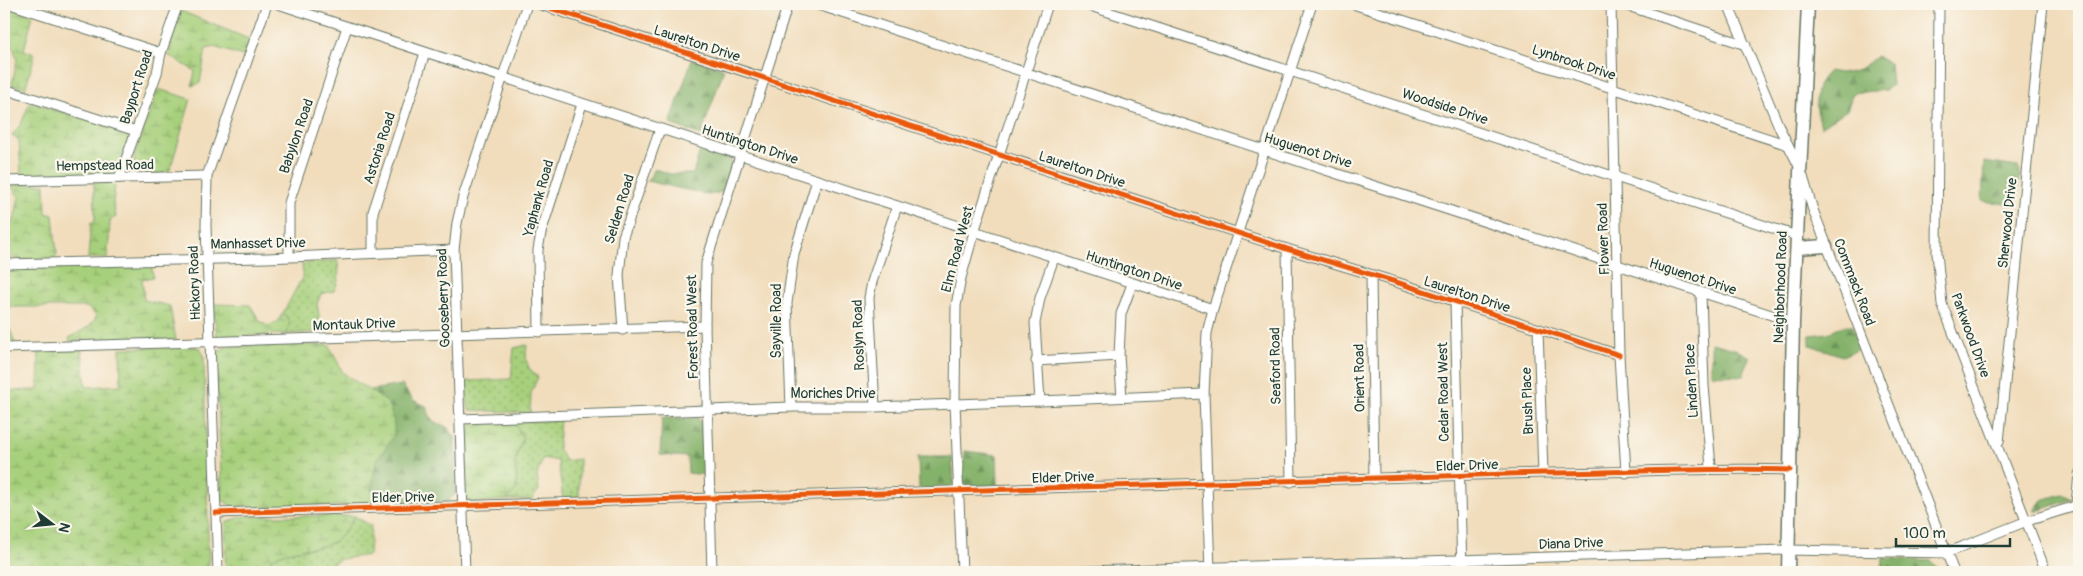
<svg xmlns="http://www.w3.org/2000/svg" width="2083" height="576" viewBox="0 0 2083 576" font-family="Pangolin,sans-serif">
<defs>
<pattern id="green-dots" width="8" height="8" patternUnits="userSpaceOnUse" patternTransform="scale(1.25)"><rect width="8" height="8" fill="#a7d07b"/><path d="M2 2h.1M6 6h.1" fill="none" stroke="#87aa66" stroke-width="1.8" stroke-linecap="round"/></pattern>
<pattern id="forest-firs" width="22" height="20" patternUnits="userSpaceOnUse" patternTransform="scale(1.25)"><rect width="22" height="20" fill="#85b26b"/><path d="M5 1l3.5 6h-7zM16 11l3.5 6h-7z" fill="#6c9259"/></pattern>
<pattern id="wetland-marsh" width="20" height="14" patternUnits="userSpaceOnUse" patternTransform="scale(1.25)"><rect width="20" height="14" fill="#a7d07b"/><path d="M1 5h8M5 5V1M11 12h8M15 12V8" fill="none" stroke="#87aa66"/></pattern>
</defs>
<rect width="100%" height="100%" fill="#fbf7ec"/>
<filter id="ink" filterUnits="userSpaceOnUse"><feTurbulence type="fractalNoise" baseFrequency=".02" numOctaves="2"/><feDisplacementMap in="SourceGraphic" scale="10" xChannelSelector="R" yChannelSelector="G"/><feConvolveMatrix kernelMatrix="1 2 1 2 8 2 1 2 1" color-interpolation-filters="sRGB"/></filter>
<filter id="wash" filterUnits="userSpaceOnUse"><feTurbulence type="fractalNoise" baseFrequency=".0096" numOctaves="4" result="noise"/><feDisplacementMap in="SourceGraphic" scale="20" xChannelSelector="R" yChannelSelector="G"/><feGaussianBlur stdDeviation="1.12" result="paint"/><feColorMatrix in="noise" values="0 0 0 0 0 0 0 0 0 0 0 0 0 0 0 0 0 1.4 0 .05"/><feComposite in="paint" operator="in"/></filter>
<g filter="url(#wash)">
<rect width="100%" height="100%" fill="#f1ddbc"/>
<!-- green -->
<g fill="url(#green-dots)" stroke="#638658">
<path d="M337,260C340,271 339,281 334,291L321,294L317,304L321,326L316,332L287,334L290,321L283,313L303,276L302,264Z"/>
<path d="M527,345C525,360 526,368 538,377L531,393L530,413L469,410L466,395L467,381L511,379L514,348Z"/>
<polygon points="560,420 558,448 565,461 579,459 579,497 563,499 558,461 543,458 537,475 539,490 531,500 506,500 517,489 515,462 523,437 514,422"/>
<path d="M355,516L371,526L369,555L341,559L329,565L326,572H262C275,542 311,555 335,541C343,536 349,523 355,516Z"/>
</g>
<!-- forest -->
<g fill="url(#forest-firs)" stroke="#527850">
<path d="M1877,56L1890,64L1892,85L1885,90L1853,93L1847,110L1821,127C1815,104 1811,88 1829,71C1853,76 1858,71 1877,56Z"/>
<polygon points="692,59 724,69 701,135 670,124"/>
<polygon points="701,147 729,158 732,164 722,192 709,195 647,181 655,169 670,174 693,174"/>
<polygon points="1984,162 2018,167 2020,171 2017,203 2014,205 1982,201"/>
<polygon points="1846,325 1852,325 1859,349 1842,356 1810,345 1810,335 1828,333"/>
<polygon points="1711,343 1735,349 1750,357 1743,376 1711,374"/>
<polygon points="402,385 413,400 426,406 432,421 447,427 455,437 455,494 448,501 383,505 371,490 376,461 395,433 370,390"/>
<polygon points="662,418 698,418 701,424 705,475 688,473 687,457 660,455"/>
<polygon points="965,451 997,455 998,485 966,486 962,480"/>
<polygon points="918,457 952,457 954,483 946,490 919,488"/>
<polygon points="2062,494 2072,499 2041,510 2034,510 2042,500"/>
<polygon points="1883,558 1931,561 1941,572 1882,572"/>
</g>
<!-- wetland -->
<g fill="url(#wetland-marsh)" stroke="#638658">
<polygon points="4,6 33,15 24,50 35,54 25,90 12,85 17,59 13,47 4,44"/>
<polygon points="181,11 251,40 243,56 214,47 206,49 200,83 192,86 195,71 168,55"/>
<path d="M158,89L191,99L170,170C162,176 142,175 134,168V156Z"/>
<polygon points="30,102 123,131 128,136 127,146 116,174 24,176 21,173 19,140 12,136 21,124"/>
<polygon points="94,182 111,183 115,186 113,203 116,217 110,220 108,258 88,258 91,222 95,221"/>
<path d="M14,184H45L46,213L53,215L57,255L54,258C41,259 10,265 5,250C2,243 4,233 4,225L14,221L19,197L12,187Z"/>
<polygon points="149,266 152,268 153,277 142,279 144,300 170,306 176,340 70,341 69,338 90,326 97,316 87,307 10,307 6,319 15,343 4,343 4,269"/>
<polygon points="213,304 250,305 260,321 267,326 276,323 283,313 290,321 287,334 217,337"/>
<polygon points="329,345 343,373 387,402 393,418 395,434 376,461 371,490 383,505 235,508 222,500 216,358 220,350 229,346"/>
<polygon points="200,347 204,356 209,572 4,572 4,391 38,390 39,351 82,350 86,387 121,385 120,348"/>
<polygon points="514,422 523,437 515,462 517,489 506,500 470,503 466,496 467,433 472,424"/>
<path d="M244,516H355C350,523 343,536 335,541C311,555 275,542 262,572H225L226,522Z"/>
</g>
</g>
<g filter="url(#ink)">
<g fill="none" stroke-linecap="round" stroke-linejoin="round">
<!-- street casing -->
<g stroke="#687564" stroke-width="11">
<g id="street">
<polyline points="10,4 161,53"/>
<polyline points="278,4 1213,309"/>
<polyline points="538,4 1287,249 1396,282 1619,355"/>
<polyline points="815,4 1793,322"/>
<polyline points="1084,4 1797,236"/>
<polyline points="1353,4 1788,145"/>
<polyline points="1611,4 1619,355 1626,473"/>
<polyline points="1622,4 1746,45"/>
<polyline points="1728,4 1780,129 1801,170 1813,210 1954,572"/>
<polyline points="1939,4 1937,253 1942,304 2046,572"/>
<polyline points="4,89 136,131"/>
<polyline points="119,178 157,73 161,53 178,4"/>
<polyline points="4,181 207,176"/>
<polyline points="1287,249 1291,482"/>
<polyline points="373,253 373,212 425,53"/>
<polyline points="289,256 289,203 347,27"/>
<polyline points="4,264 267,258 454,250"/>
<polyline points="1371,275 1374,479"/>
<polyline points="1701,294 1704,386 1711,467"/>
<polyline points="1455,302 1462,572"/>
<polyline points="1538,329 1543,473"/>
<polyline points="623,330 619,275 623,237 660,129"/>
<polyline points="539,332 538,250 541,233 582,104"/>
<polyline points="4,348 705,326"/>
<polyline points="1036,361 1119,356"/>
<polyline points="1122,397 1119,356 1121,314 1132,284"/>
<polyline points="1040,401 1035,323 1040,298 1054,258"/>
<polyline points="791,407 787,303 794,254 817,180"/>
<polyline points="875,407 869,298 872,282 897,206"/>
<polyline points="461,419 791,407 875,407 1040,401 1204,394"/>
<polyline points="1999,442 2043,4"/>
<polyline points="2076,505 2079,474"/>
<path d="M216,513L1543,473C1625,473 1707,467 1790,470"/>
<polyline points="218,572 206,226 207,176 267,4"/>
<polyline points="465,572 454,250 457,223 463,197 527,4"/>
<polyline points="712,572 705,326 706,263 788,4"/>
<polyline points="962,572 955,403 956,306 961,278 974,232 1048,4"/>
<polyline points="1055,572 1788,550 1946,553 2027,521 2079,505"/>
<polyline points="1210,572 1204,394 1207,333 1213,309 1312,4"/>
</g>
</g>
<!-- secondary casing -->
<g stroke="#687564" stroke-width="15">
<g id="secondary">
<polyline points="1797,248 1826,246"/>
<polyline points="1788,572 1793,322 1808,4"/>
</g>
</g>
<!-- street -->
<use href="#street" stroke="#fff" stroke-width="9"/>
<!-- secondary -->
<use href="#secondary" stroke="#fff" stroke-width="12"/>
<!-- cycleway casing -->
<g stroke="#fbf7ec" stroke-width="8">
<g id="cycleway">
<polyline points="538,4 1287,249 1396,282 1619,355"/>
<path d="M216,513L1543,473C1625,473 1707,467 1790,470"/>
</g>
</g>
<!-- cycleway -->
<use href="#cycleway" stroke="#e8590c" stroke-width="5"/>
</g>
</g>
<g text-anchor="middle" stroke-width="4.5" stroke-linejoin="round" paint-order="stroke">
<!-- street labels -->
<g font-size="14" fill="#1f3d34" stroke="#fbf7ec">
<text transform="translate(697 43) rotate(18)" y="5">Laurelton Drive</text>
<text transform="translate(1574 62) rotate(18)" y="5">Lynbrook Drive</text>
<text transform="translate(136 87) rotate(-72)" y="5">Bayport Road</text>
<text transform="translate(1445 106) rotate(18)" y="5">Woodside Drive</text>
<text transform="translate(296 136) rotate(-71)" y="5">Babylon Road</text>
<text transform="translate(750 144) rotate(18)" y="5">Huntington Drive</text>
<text transform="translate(379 148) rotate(-72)" y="5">Astoria Road</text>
<text transform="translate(1308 150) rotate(17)" y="5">Huguenot Drive</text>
<text transform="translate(105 165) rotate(-1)" y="5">Hempstead Road</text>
<text transform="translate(1082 169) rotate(18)" y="5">Laurelton Drive</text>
<text transform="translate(538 198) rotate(-74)" y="5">Yaphank Road</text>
<text transform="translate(619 209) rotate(-73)" y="5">Selden Road</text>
<text transform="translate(2007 223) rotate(-84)" y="5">Sherwood Drive</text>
<text transform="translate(1603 239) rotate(-92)" y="5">Flower Road</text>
<text transform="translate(258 243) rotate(-1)" y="5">Manhasset Drive</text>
<text transform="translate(957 249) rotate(-75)" y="5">Elm Road West</text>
<text transform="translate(1134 270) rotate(18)" y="5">Huntington Drive</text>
<text transform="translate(1693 276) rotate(18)" y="5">Huguenot Drive</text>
<text transform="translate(1855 282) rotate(69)" y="5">Commack Road</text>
<text transform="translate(194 283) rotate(-92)" y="5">Hickory Road</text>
<text transform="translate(1780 287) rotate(-88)" y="5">Neighborhood Road</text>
<text transform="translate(1467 294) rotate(18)" y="5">Laurelton Drive</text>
<text transform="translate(443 298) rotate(-92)" y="5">Gooseberry Road</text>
<text transform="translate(776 321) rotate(-90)" y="5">Sayville Road</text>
<text transform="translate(354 324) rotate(-2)" y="5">Montauk Drive</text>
<text transform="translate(692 327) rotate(-91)" y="5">Forest Road West</text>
<text transform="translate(858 335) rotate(-92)" y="5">Roslyn Road</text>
<text transform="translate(1971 335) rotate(70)" y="5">Parkwood Drive</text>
<text transform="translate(1275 366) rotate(-91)" y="5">Seaford Road</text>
<text transform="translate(1359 378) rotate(-91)" y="5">Orient Road</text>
<text transform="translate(1691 381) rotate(-93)" y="5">Linden Place</text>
<text transform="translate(1443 392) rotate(-91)" y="5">Cedar Road West</text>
<text x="833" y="398">Moriches Drive</text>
<text transform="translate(1527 401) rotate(-92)" y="5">Brush Place</text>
<text transform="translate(1467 465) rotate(-2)" y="5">Elder Drive</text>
<text transform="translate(1063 477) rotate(-2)" y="5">Elder Drive</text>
<text transform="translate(403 497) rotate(-1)" y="5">Elder Drive</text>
<text transform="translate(1571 543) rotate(-2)" y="5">Diana Drive</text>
</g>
</g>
<!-- margin -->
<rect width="2083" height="576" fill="none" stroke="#fbf7ec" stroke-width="20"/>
<!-- north arrow -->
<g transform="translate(52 524) rotate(106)" stroke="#fbf7ec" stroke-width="4" paint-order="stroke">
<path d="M0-4L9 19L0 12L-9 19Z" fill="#1f3d34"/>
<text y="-8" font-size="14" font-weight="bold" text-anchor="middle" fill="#1f3d34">N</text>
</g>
<!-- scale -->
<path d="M1896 538v8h114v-8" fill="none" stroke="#1f3d34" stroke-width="2.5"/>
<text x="1903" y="538" font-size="15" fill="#1f3d34" stroke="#fbf7ec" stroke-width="4" paint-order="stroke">100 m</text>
</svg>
